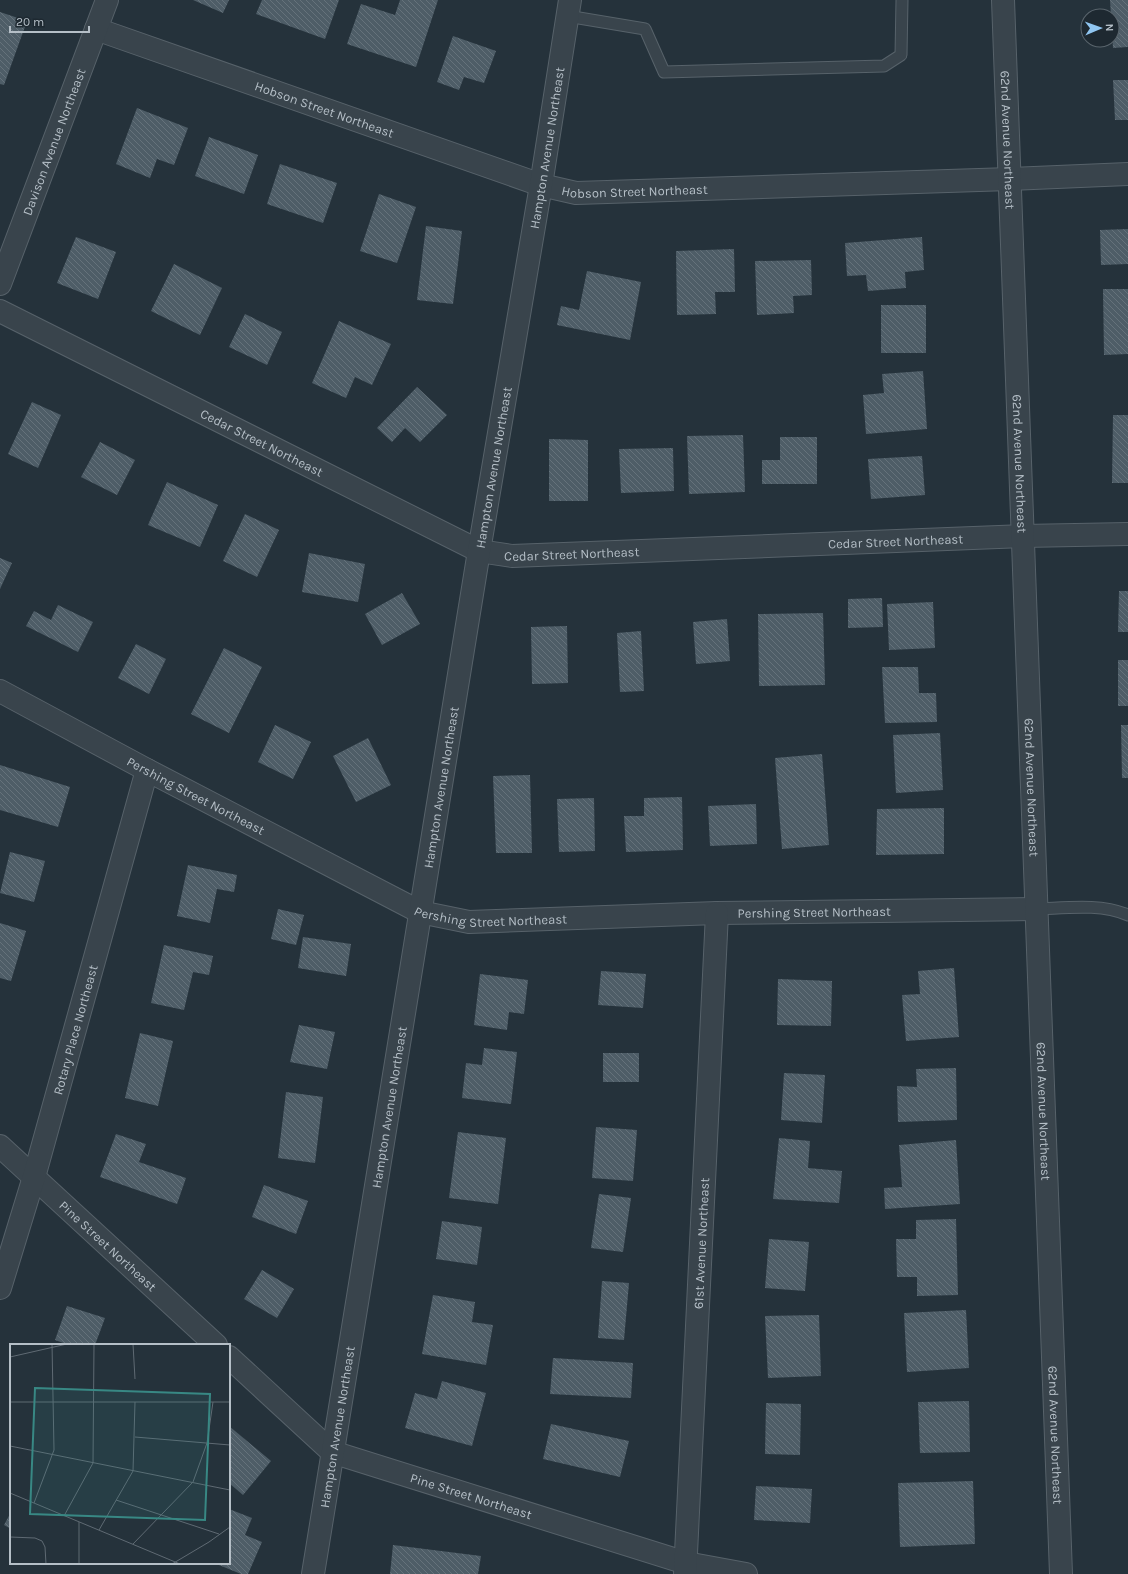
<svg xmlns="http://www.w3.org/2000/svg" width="1128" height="1574" viewBox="0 0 1128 1574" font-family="Karla,sans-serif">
<defs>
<pattern id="building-back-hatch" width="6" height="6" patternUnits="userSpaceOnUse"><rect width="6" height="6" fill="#4e5d67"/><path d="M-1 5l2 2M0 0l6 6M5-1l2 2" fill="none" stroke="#65727b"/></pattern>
</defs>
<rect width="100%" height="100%" fill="#25323b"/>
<!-- building -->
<g fill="url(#building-back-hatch)">
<polygon points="193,0 229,0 223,13"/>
<polygon points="262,0 339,0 325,39 256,14"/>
<polygon points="400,0 438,0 416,67 347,44 361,4 395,15"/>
<polygon points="1110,0 1128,0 1128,47 1113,48"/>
<polygon points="0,12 27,21 4,85 0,84"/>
<polygon points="453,36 496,51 484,83 464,77 459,90 437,82"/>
<polygon points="1113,80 1128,80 1128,120 1115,120"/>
<polygon points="137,108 188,128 174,165 157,159 150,178 116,164"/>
<polygon points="209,137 258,155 244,194 195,176"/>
<polygon points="280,164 337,183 323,223 267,204"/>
<polygon points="379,194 416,207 397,263 360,251"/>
<polygon points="426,226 462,231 453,304 417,300"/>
<polygon points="1128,229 1128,264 1101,265 1100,230"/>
<polygon points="76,237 116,252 98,299 57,283"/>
<polygon points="922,237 924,270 905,272 906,288 868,291 866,275 847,276 845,243"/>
<polygon points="734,249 735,292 715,292 716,314 677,315 676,251"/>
<polygon points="811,260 812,295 793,296 794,313 757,315 755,261"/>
<polygon points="174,264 222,288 200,335 151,311"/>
<polygon points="587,271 641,282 630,340 557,325 561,306 579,310"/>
<polygon points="1103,289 1128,289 1128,354 1104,355"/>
<rect x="881" y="305" width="45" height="48"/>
<polygon points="245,314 282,332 267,365 229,347"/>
<polygon points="339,321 391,344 372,385 355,377 346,398 312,383"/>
<polygon points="923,371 927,429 866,434 863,395 884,393 882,374"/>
<polygon points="417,387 447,415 420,442 405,428 392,442 377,428"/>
<polygon points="32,402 61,415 38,468 8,454"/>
<polygon points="1113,415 1128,415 1128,483 1112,483"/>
<polygon points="743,435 745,492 689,494 687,436"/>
<polygon points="780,437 817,437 817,484 762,484 762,460 780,460"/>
<polygon points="549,439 588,440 588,501 549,501"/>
<polygon points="100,442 135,460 117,495 81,477"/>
<polygon points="673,448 674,491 621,493 619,449"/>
<polygon points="922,456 925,495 871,499 868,459"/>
<polygon points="167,482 218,505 200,547 148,525"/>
<polygon points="245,514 279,530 257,577 223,561"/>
<polygon points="309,553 365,564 358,602 302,592"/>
<polygon points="0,558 12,563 0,589"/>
<polygon points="1119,591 1128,591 1128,632 1118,632"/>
<polygon points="402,593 420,624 382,645 365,614"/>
<polygon points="882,598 883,627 848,628 848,599"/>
<polygon points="933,602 935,648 889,650 887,604"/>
<polygon points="58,605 93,622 78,652 26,626 34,611 51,620"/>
<polygon points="823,613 825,685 759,686 758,614"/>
<polygon points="727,619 730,661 696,664 693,622"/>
<polygon points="567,626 568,683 532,684 531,627"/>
<polygon points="641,631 644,691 620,692 617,633"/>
<polygon points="136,644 166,659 149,694 118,678"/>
<polygon points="224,648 262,667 229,733 191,714"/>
<rect x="1118" y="660" width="10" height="46"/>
<polygon points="882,667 918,667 919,693 936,693 937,722 885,723"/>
<polygon points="275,725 311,742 293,779 258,762"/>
<polygon points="1121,725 1128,725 1128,778 1122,778"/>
<polygon points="940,733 943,790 896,793 893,735"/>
<polygon points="368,738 391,785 356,802 333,756"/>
<polygon points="822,754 829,845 782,849 775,758"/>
<polygon points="0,765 70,787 58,827 0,810"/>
<polygon points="530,775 532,853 496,853 493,776"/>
<polygon points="682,797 683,850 626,852 624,816 644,816 644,798"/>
<polygon points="594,798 595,851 559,852 557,799"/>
<polygon points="756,804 757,844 710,846 708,806"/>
<polygon points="944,808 944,854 876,855 877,809"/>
<polygon points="10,852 45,861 34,902 0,893"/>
<polygon points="188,865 237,875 234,892 217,889 210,923 177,916"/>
<polygon points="278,909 304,915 296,945 271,939"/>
<polygon points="0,923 26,931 11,981 0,978"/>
<polygon points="303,937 351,944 346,976 298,968"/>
<polygon points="164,945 213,956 209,975 193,972 184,1010 151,1003"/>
<polygon points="954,968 959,1037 906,1041 902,995 920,994 918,971"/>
<polygon points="601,971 646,974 643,1008 598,1005"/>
<polygon points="480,974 528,980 524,1014 509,1012 507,1030 474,1025"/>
<polygon points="778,979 832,981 831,1026 777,1025"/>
<polygon points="299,1025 335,1032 327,1069 290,1062"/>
<polygon points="140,1033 173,1041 158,1106 125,1098"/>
<polygon points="484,1048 517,1052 511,1104 462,1098 466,1063 482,1065"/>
<rect x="603" y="1053" width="36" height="29"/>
<polygon points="956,1068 957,1120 898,1122 897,1086 917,1087 916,1069"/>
<polygon points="784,1073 825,1075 822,1123 781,1120"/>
<polygon points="286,1092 323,1097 315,1163 278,1158"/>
<polygon points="596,1127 637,1130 633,1181 592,1178"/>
<polygon points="458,1132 506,1138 498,1204 449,1198"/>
<polygon points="116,1134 146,1144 139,1162 186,1178 177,1204 100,1177"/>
<polygon points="779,1138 810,1141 808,1168 842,1171 839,1203 773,1199"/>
<polygon points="956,1140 960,1204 885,1209 884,1188 902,1187 899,1145"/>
<polygon points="264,1185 308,1201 296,1234 252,1217"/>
<polygon points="599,1194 631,1198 623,1252 591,1248"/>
<polygon points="956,1219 958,1295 917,1296 917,1277 897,1277 896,1239 916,1239 916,1220"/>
<polygon points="442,1221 482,1227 477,1265 436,1259"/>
<polygon points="769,1239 809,1242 805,1291 765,1288"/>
<polygon points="262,1270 294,1289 277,1318 244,1299"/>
<polygon points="602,1281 629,1283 624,1340 598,1338"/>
<polygon points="433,1295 475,1302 472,1322 493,1325 486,1365 422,1354"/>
<polygon points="67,1306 105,1318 95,1345 69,1345 55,1340"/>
<polygon points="966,1310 969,1368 907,1372 904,1313"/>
<polygon points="819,1315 821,1376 768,1378 765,1316"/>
<polygon points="553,1358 633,1363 631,1398 550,1394"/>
<polygon points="442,1381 486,1393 472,1446 405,1428 415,1393 437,1399"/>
<polygon points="969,1401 970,1452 920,1453 918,1402"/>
<polygon points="766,1403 801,1404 800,1455 765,1454"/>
<polygon points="551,1424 629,1441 620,1477 543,1459"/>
<polygon points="229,1426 271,1461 243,1495 229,1483"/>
<polygon points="973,1481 975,1544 900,1547 898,1483"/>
<polygon points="756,1486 812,1489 810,1523 754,1520"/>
<polygon points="229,1509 252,1518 245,1535 262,1542 248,1574 241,1574 214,1563 229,1563"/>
<polygon points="11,1512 11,1529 4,1525"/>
<polygon points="393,1545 481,1556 478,1574 390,1574"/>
</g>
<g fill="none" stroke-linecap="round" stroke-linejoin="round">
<!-- service casing -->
<g stroke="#57626a" stroke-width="13">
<g id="service">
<polyline points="567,16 645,29 664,72 884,66 901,55 902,0"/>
<path d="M1036,909C1066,908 1100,903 1128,915"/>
</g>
</g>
<!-- minor casing -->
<g stroke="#57626a" stroke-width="24">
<g id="minor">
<path id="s1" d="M96,29L541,185L576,193L1010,179L1128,174"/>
<path id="s2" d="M0,284L107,0"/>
<path id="s3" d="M0,311L479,551L512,556L1023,536L1128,534"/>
<path id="s4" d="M0,691L147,770L420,912L469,922L717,913L1036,909"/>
<path id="s5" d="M0,1146L216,1345"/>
<path id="s6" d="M0,1288L34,1177L147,770"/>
<path id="s7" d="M229,1357L332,1452L686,1563L746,1574"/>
<path id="s8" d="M313,1574L479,551L541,185L570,0"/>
<path id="s9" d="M685,1574L717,913"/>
</g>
</g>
<!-- tertiary casing -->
<g stroke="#57626a" stroke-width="24">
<g id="tertiary">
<path id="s10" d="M1003,0L1061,1574"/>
</g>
</g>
<!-- service -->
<use href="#service" stroke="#39444c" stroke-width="11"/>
<!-- minor -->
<use href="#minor" stroke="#39444c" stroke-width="22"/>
<!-- tertiary -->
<use href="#tertiary" stroke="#39444c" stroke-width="22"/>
</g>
<g text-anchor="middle" stroke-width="4" stroke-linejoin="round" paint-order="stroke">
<!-- street labels -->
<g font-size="13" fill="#b5bfc7" stroke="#1e2931">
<text dy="5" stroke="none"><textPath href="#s1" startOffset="242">Hobson Street Northeast</textPath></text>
<text dy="5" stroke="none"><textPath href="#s10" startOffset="140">62nd Avenue Northeast</textPath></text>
<text dy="5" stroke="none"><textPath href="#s2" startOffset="152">Davison Avenue Northeast</textPath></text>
<text dy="5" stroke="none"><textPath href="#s8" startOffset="1445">Hampton Avenue Northeast</textPath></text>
<text dy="5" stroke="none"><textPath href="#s1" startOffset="566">Hobson Street Northeast</textPath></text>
<text dy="5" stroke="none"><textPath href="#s3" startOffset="293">Cedar Street Northeast</textPath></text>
<text dy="5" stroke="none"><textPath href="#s10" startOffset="464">62nd Avenue Northeast</textPath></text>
<text dy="5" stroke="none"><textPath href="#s8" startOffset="1121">Hampton Avenue Northeast</textPath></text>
<text dy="5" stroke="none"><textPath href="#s3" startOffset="953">Cedar Street Northeast</textPath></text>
<text dy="5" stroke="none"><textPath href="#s3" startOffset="629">Cedar Street Northeast</textPath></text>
<text dy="5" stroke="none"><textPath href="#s8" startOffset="797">Hampton Avenue Northeast</textPath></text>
<text dy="5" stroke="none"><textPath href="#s10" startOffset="788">62nd Avenue Northeast</textPath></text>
<text dy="5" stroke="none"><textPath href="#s4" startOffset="222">Pershing Street Northeast</textPath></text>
<text dy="5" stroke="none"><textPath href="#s4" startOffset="546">Pershing Street Northeast</textPath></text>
<text dy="5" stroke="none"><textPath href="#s4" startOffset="870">Pershing Street Northeast</textPath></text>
<text dy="5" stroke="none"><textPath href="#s6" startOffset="269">Rotary Place Northeast</textPath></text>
<text dy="5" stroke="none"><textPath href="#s8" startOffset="473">Hampton Avenue Northeast</textPath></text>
<text dy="5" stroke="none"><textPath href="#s10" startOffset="1112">62nd Avenue Northeast</textPath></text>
<text dy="5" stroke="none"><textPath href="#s9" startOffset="331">61st Avenue Northeast</textPath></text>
<text dy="5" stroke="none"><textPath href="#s5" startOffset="147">Pine Street Northeast</textPath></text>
<text dy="5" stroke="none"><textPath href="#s8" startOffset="149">Hampton Avenue Northeast</textPath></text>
<text dy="5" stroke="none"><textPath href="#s10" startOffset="1436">62nd Avenue Northeast</textPath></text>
<text dy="5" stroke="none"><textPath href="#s7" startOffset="286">Pine Street Northeast</textPath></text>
</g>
</g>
<!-- overview -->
<g transform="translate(10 1344)">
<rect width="220" height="220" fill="#25323b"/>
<path fill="none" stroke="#5f6a73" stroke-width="1" d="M123,0L125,35M0,13L57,0M0,58H220M125,93L220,101M0,102L220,146M0,149L170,220M106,156L209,190M24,159L44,106L42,0M54,172L83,119L84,0M69,178V220M89,186L123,127L125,58M0,193L25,194L32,197L35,203L36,220M123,200L183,138L197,99L203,58M162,220L199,198L220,183"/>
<path fill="#388884" fill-opacity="0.15" stroke="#388884" stroke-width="2" d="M25,44L200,50L195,176L20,170Z"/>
<rect width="220" height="220" fill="none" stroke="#b5bfc7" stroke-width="2"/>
</g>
<!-- north arrow -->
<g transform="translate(1100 28) rotate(88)"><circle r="19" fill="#1e2931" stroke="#5a656d"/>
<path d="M0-3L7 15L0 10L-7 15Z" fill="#90c6f1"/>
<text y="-6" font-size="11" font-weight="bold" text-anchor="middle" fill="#b5bfc7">N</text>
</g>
<!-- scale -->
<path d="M10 26v6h79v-6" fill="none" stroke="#b5bfc7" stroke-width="2"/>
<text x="16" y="26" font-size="12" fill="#b5bfc7" stroke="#1e2931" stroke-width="3" paint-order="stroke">20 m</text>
</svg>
